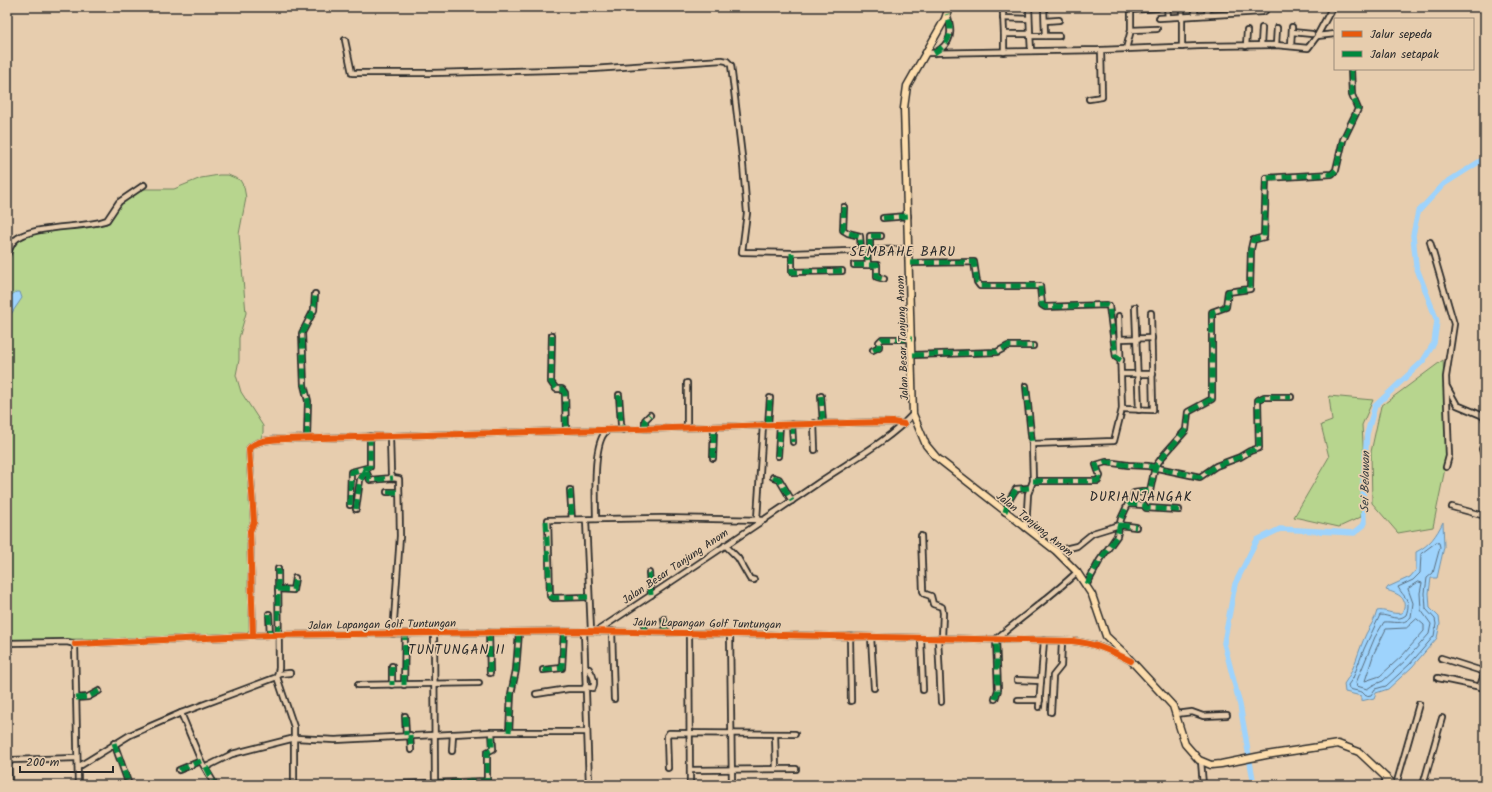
<svg xmlns="http://www.w3.org/2000/svg" width="1492" height="792" viewBox="0 0 1492 792" font-family="Kalam,sans-serif">
<rect width="100%" height="100%" fill="#e7cdae"/>
<filter id="ink" filterUnits="userSpaceOnUse"><feTurbulence type="fractalNoise" baseFrequency=".025" numOctaves="2"/><feDisplacementMap in="SourceGraphic" scale="8" xChannelSelector="R" yChannelSelector="G"/><feConvolveMatrix kernelMatrix="1 2 1 2 8 2 1 2 1" color-interpolation-filters="sRGB"/></filter>
<g filter="url(#ink)">
<!-- green -->
<g fill="#b7d58e" stroke="#71805c">
<path d="M219,175H228L240,180L244,187L246,198L239,234L246,313L239,338V360L236,375L241,392L263,426V433L260,441L250,444L247,448L252,520L248,529L252,623L250,629L243,637L7,640V260L16,240C27,237 38,232 49,230C69,227 87,229 107,224L119,205L142,189H174L201,178Z"/>
<polygon points="1443,360 1448,454 1433,527 1398,533 1372,503 1371,452 1381,406"/>
<polygon points="1329,396 1373,400 1362,425 1364,462 1361,517 1339,527 1294,517 1329,457 1321,425 1332,421"/>
</g>
<!-- water -->
<g fill="#9ed3fc" stroke="#7090a8">
<polygon points="16,292 20,292 22,298 7,320 7,298"/>
<path d="M1443,522L1444,547L1437,578H1431L1429,593L1430,608L1439,617L1440,624L1437,638L1412,667L1388,689L1376,693L1374,698L1361,701V696L1345,692L1344,684C1355,669 1358,651 1366,634C1370,626 1375,620 1377,611C1384,609 1392,615 1402,613C1409,598 1399,594 1386,590L1388,587L1410,577L1416,570V552C1430,545 1436,536 1443,522Z"/>
</g>
<g fill="none" stroke-linecap="round" stroke-linejoin="round">
<!-- shore -->
<g stroke="#596e7f" stroke-width="1">
<path d="M1437,542L1439,543L1440,547L1433,573L1427,578L1425,593L1426,609L1435,619L1436,624L1434,636L1410,664L1386,686L1375,689L1371,695L1366,696L1362,692L1349,689L1348,685L1353,678L1364,649L1380,615C1389,615 1398,622 1406,615C1412,599 1403,597 1398,587L1413,580L1420,573L1421,554Z"/>
<path d="M1419,582L1422,583L1420,593L1421,610L1431,624L1429,634L1406,660L1383,681L1373,685L1367,689L1357,686L1356,683L1375,637L1384,622C1393,621 1403,626 1411,617L1413,603L1408,589Z"/>
<polygon points="1417,619 1424,625 1424,631 1402,656 1380,676 1365,681 1374,653 1386,629 1406,628"/>
</g>
<!-- river -->
<polyline stroke="#9ed3fc" stroke-width="5.5" points="1254,785 1240,705 1224,643 1235,584 1257,540 1280,529 1354,533 1364,525 1363,483 1367,434 1375,406 1423,361 1434,343 1437,321 1416,266 1413,235 1418,212 1444,184 1485,158"/>
<!-- minor casing -->
<g stroke="#2b2b2b" stroke-width="8">
<g id="minor">
<polyline points="1029,7 1030,34"/>
<polyline points="1044,7 1045,36"/>
<polyline points="1167,7 1168,17"/>
<polyline points="1182,7 1182,47"/>
<polyline points="1195,7 1195,15"/>
<polyline points="1131,10 1157,8"/>
<polyline points="1003,13 1004,34"/>
<polyline points="1207,15 1208,7"/>
<polyline points="1003,18 1029,19"/>
<polyline points="1159,18 1262,12 1265,11 1265,7"/>
<polyline points="1045,21 1059,20"/>
<polyline points="1131,30 1157,29"/>
<polyline points="1292,32 1312,34"/>
<polyline points="1030,36 1059,36"/>
<polyline points="1317,36 1335,34"/>
<polyline points="345,40 352,73 431,73 593,69 722,60 727,61 731,65 743,165 747,213 742,252 792,253 909,249"/>
<polyline points="1261,45 1262,28"/>
<polyline points="1276,45 1277,28"/>
<polyline points="1246,46 1247,31"/>
<polyline points="1291,46 1292,27"/>
<polyline points="1126,49 1131,30 1131,7"/>
<polyline points="1004,52 1004,34 1030,34 1031,51"/>
<polyline points="926,53 1101,50 1200,46 1276,45 1308,48 1317,36 1332,8"/>
<path d="M935,53C952,43 953,32 947,14"/>
<polyline points="1089,99 1102,97 1101,50"/>
<polyline points="844,207 843,230 848,233 860,236 861,250"/>
<polyline points="883,218 908,216"/>
<polyline points="1430,242 1454,324 1446,377 1449,456 1446,467"/>
<polyline points="867,250 868,265"/>
<polyline points="870,250 870,236 881,236"/>
<polyline points="792,253 792,272 842,271"/>
<path d="M7,255C9,250 11,245 14,241C31,224 84,229 107,220L119,202L144,185"/>
<polyline points="910,263 974,262 977,282 980,286 1040,286 1042,305 1045,307 1107,305 1109,306 1116,357 1121,360"/>
<polyline points="854,265 877,265 877,277 884,279"/>
<polyline points="1135,307 1139,410"/>
<polyline points="552,335 551,382 556,389 562,389 565,393 566,431"/>
<polyline points="1120,339 1152,338"/>
<polyline points="873,350 879,347 879,342 882,339 912,339"/>
<polyline points="913,355 997,352 1008,346 1033,346"/>
<polyline points="1121,374 1153,374"/>
<polyline points="1447,387 1457,405 1481,415 1485,419"/>
<polyline points="619,395 621,424 623,430"/>
<polyline points="821,396 823,423"/>
<polyline points="1122,409 1153,410 1151,313"/>
<polyline points="814,423 815,450"/>
<polyline points="792,424 793,442"/>
<polyline points="768,425 770,398"/>
<polyline points="687,427 687,383"/>
<polyline points="645,429 645,420 650,415"/>
<polyline points="390,436 391,474 393,478"/>
<polyline points="307,438 308,401 304,385 302,333 314,310 315,294"/>
<polyline points="1485,442 1482,449 1485,458"/>
<polyline points="1032,444 1114,441 1122,409 1119,316"/>
<polyline points="778,456 780,425"/>
<polyline points="713,458 714,427"/>
<polyline points="366,471 370,480 393,478 399,479 400,536 393,634"/>
<polyline points="773,477 779,479 792,501"/>
<polyline points="1033,481 1098,481 1100,476 1096,465 1106,462 1128,465 1148,466 1200,477 1216,466 1240,457 1250,451 1259,448 1258,400 1264,397 1291,397"/>
<polyline points="570,490 572,520"/>
<polyline points="387,492 399,492"/>
<polyline points="1132,503 1134,493 1150,491 1155,467 1163,456 1186,430 1188,412 1212,399 1212,312 1226,307 1228,292 1250,289 1251,249 1253,240 1264,237 1266,178 1332,174 1336,170 1343,140 1358,109 1352,95 1351,69"/>
<polyline points="350,505 351,472 370,467 370,436"/>
<polyline points="1452,507 1485,516"/>
<polyline points="356,509 360,480 366,470"/>
<polyline points="1005,512 1008,502 1016,489 1029,488"/>
<path d="M596,519C596,500 592,441 607,431"/>
<polyline points="757,519 763,425"/>
<polyline points="586,520 591,631"/>
<polyline points="1026,528 1028,494 1033,481 1032,444 1026,386"/>
<polyline points="921,536 923,591 925,594 931,596 933,604 942,607 943,613 942,638"/>
<polyline points="725,545 738,558 750,579 754,580"/>
<polyline points="1056,551 1077,546 1093,533 1119,525 1136,527"/>
<polyline points="649,573 651,595"/>
<polyline points="1087,584 1100,560 1117,536 1121,519 1128,504 1144,505 1146,508 1179,510"/>
<polyline points="278,589 293,590 295,578"/>
<polyline points="588,597 553,598 550,596 548,520 661,518 764,520"/>
<polyline points="269,614 270,635"/>
<polyline points="664,619 666,633"/>
<polyline points="644,623 645,632"/>
<polyline points="584,631 589,785"/>
<path d="M597,631C671,582 745,533 818,483C850,461 887,442 913,414"/>
<polyline points="612,631 614,699"/>
<polyline points="434,632 435,784"/>
<polyline points="489,632 490,673"/>
<polyline points="689,633 690,785"/>
<polyline points="730,634 732,785"/>
<path d="M253,636L250,531L254,522L249,449C255,440 276,439 285,439L847,423L893,422L904,424"/>
<polyline points="850,636 851,701"/>
<polyline points="871,637 874,688"/>
<polyline points="921,638 923,690"/>
<polyline points="938,638 941,702"/>
<polyline points="7,643 67,642 75,644 78,785"/>
<path d="M75,644L270,635L584,631L1072,641C1094,643 1110,650 1129,660"/>
<polyline points="1441,658 1485,672"/>
<polyline points="392,666 392,685"/>
<path d="M585,668L589,669C593,675 596,681 593,688L585,687"/>
<polyline points="543,670 562,668 564,631"/>
<polyline points="1485,672 1480,686 1485,690"/>
<polyline points="279,674 290,673"/>
<polyline points="277,677 294,727 294,785"/>
<polyline points="1438,678 1481,687"/>
<polyline points="1017,680 1041,681"/>
<polyline points="358,685 479,683"/>
<polyline points="404,685 405,633"/>
<polyline points="536,694 568,689 585,689"/>
<polyline points="76,698 88,697 99,691"/>
<path d="M995,699L998,690L996,639C1023,616 1052,596 1077,572"/>
<polyline points="1018,700 1040,700"/>
<polyline points="1039,707 1044,640"/>
<polyline points="1051,712 1053,676 1061,666 1062,641"/>
<polyline points="181,713 201,761 215,785"/>
<polyline points="1176,714 1192,712 1203,716 1227,715"/>
<polyline points="405,716 406,735"/>
<polyline points="509,732 511,694 516,670 519,632"/>
<polyline points="775,734 776,769"/>
<polyline points="410,735 411,750"/>
<polyline points="114,743 129,785"/>
<polyline points="452,751 453,734"/>
<polyline points="1201,761 1203,785"/>
<polyline points="78,767 130,735 181,713 277,677 279,668 278,569"/>
<polyline points="206,767 232,754 295,738 335,740 492,732 587,732"/>
<polyline points="668,768 667,736 669,733 795,734"/>
<polyline points="179,770 201,761"/>
<polyline points="690,770 796,769"/>
<polyline points="9,785 8,764 12,760 77,758"/>
<polyline points="378,785 486,781 487,780 487,752 493,749 492,732"/>
<polyline points="1384,785 1386,777"/>
<polyline points="1396,785 1419,704"/>
<polyline points="1423,785 1442,718"/>
</g>
</g>
<!-- major casing -->
<g stroke="#2b2b2b" stroke-width="9">
<polyline id="major" points="949,7 945,19 907,86 904,108 913,414 926,445 936,457 1056,551 1077,572 1092,595 1106,636 1125,654 1173,706 1185,744 1199,760 1211,765 1221,764 1266,755 1338,744 1359,752 1394,785"/>
</g>
<!-- minor -->
<use href="#minor" stroke="#e7cdae" stroke-width="4.5"/>
<!-- major -->
<use href="#major" stroke="#fcdcac" stroke-width="6"/>
<!-- quiet -->
<g stroke="#00873e" stroke-width="5" stroke-dasharray="10 5" stroke-linecap="butt">
<path d="M934,53C951,43 953,32 947,14"/>
<polyline points="844,207 843,230 848,233 860,236 861,250"/>
<polyline points="883,218 908,216"/>
<polyline points="867,250 868,265"/>
<polyline points="870,250 870,236 881,236"/>
<polyline points="792,253 792,272 842,271"/>
<polyline points="910,263 974,262 977,282 980,286 1040,286 1042,305 1045,307 1107,305 1109,306 1116,357 1121,360"/>
<polyline points="854,265 877,265 877,277 884,279"/>
<polyline points="552,335 551,382 556,389 562,389 565,393 566,431"/>
<polyline points="873,350 879,347 879,342 882,339 912,339"/>
<polyline points="913,355 997,352 1008,346 1033,346"/>
<polyline points="1026,386 1032,444"/>
<polyline points="619,395 621,424 623,430"/>
<polyline points="821,396 823,423"/>
<polyline points="792,424 793,442"/>
<polyline points="768,425 770,398"/>
<polyline points="645,429 645,420 650,415"/>
<polyline points="307,438 308,401 304,385 302,333 314,310 315,294"/>
<polyline points="778,456 780,425"/>
<polyline points="713,458 714,427"/>
<polyline points="366,471 370,480 393,478"/>
<polyline points="773,477 779,479 792,501"/>
<polyline points="1033,481 1098,481 1100,476 1096,465 1106,462 1128,465 1148,466 1200,477 1216,466 1240,457 1250,451 1259,448 1258,400 1264,397 1291,397"/>
<polyline points="570,490 572,520"/>
<polyline points="387,492 399,492"/>
<polyline points="1132,503 1134,493 1150,491 1155,467 1163,456 1186,430 1188,412 1212,399 1212,312 1226,307 1228,292 1250,289 1251,249 1253,240 1264,237 1266,178 1332,174 1336,170 1343,140 1358,109 1352,95 1351,69"/>
<polyline points="350,505 351,472 370,467 370,436"/>
<polyline points="356,509 360,480 367,468"/>
<polyline points="1005,512 1008,502 1016,489 1029,488"/>
<polyline points="546,521 550,596 553,598 588,597"/>
<polyline points="1119,525 1136,527"/>
<polyline points="649,573 651,595"/>
<polyline points="1087,584 1100,560 1117,536 1121,519 1128,504 1144,505 1146,508 1179,510"/>
<polyline points="278,589 293,590 295,578"/>
<polyline points="269,614 270,635"/>
<polyline points="664,619 666,633"/>
<polyline points="644,623 645,632"/>
<polyline points="489,632 490,673"/>
<polyline points="278,635 278,569"/>
<polyline points="392,666 392,685"/>
<polyline points="543,670 562,668 564,631"/>
<polyline points="404,685 405,633"/>
<polyline points="76,698 88,697 99,691"/>
<polyline points="995,699 998,690 996,639"/>
<polyline points="405,716 406,735"/>
<polyline points="509,732 511,694 516,670 519,632"/>
<polyline points="410,735 411,750"/>
<polyline points="114,743 129,785"/>
<polyline points="206,767 215,785"/>
<polyline points="179,770 201,761"/>
<polyline points="435,783 487,781 487,752 492,750 492,732"/>
</g>
<!-- cycleway casing -->
<g stroke="#e7cdae" stroke-width="8">
<g id="cycleway">
<path d="M253,636L250,531L254,522L249,449C255,440 276,439 285,439L847,423L893,422L904,424"/>
<path d="M75,644L270,635L584,631L1072,641C1094,643 1111,651 1131,661"/>
</g>
</g>
<!-- cycleway -->
<use href="#cycleway" stroke="#e8590c" stroke-width="6"/>
</g>
</g>
<g text-anchor="middle" stroke-width="3.5" stroke-linejoin="round" paint-order="stroke">
<!-- street labels -->
<g font-size="11" fill="#2b2b2b" stroke="#e7cdae">
<text transform="translate(902 338) rotate(-92)" y="4">Jalan Besar Tanjung Anom</text>
<text transform="translate(1035 524) rotate(39)" y="4">Jalan Tanjung Anom</text>
<text transform="translate(675 566) rotate(-34)" y="4">Jalan Besar Tanjung Anom</text>
<text transform="translate(707 623) rotate(1)" y="4">Jalan Lapangan Golf Tuntungan</text>
<text transform="translate(382 624) rotate(-1)" y="4">Jalan Lapangan Golf Tuntungan</text>
</g>
<!-- water labels -->
<g font-size="12" font-style="italic" fill="#363c40" stroke="#e7cdae">
<text transform="translate(1365 482) rotate(-89)" y="4">Sei Belawan</text>
</g>
<!-- quarter labels -->
<g font-size="13" letter-spacing="1" fill="#2b2b2b" stroke="#e7cdae">
<text x="903" y="256">SEMBAHE BARU</text>
<text x="1141" y="501">DURIANJANGAK</text>
<text x="457" y="654">TUNTUNGAN II</text>
</g>
</g>
<!-- margin -->
<rect width="1492" height="792" fill="none" stroke="#e7cdae" stroke-width="24"/>
<rect x="12" y="12" width="1468" height="768" fill="none" stroke="#2b2b2b" stroke-width="1.5" filter="url(#ink)"/>
<!-- legend -->
<rect x="1334" y="18" width="140" height="52" fill="#e7cdae" stroke="#9c8c7a"/>
<rect x="1342" y="31" width="20" height="6" fill="#e8590c" stroke="#9c8c7a"/>
<text x="1370" y="38" font-size="12" fill="#2b2b2b">Jalur sepeda</text>
<rect x="1342" y="51" width="20" height="6" fill="#00873e" stroke="#9c8c7a"/>
<text x="1370" y="58" font-size="12" fill="#2b2b2b">Jalan setapak</text>
<!-- scale -->
<path d="M20 766v6h93v-6" fill="none" stroke="#2b2b2b" stroke-width="2"/>
<text x="26" y="766" font-size="12" fill="#2b2b2b" stroke="#e7cdae" stroke-width="3" paint-order="stroke">200 m</text>
</svg>
